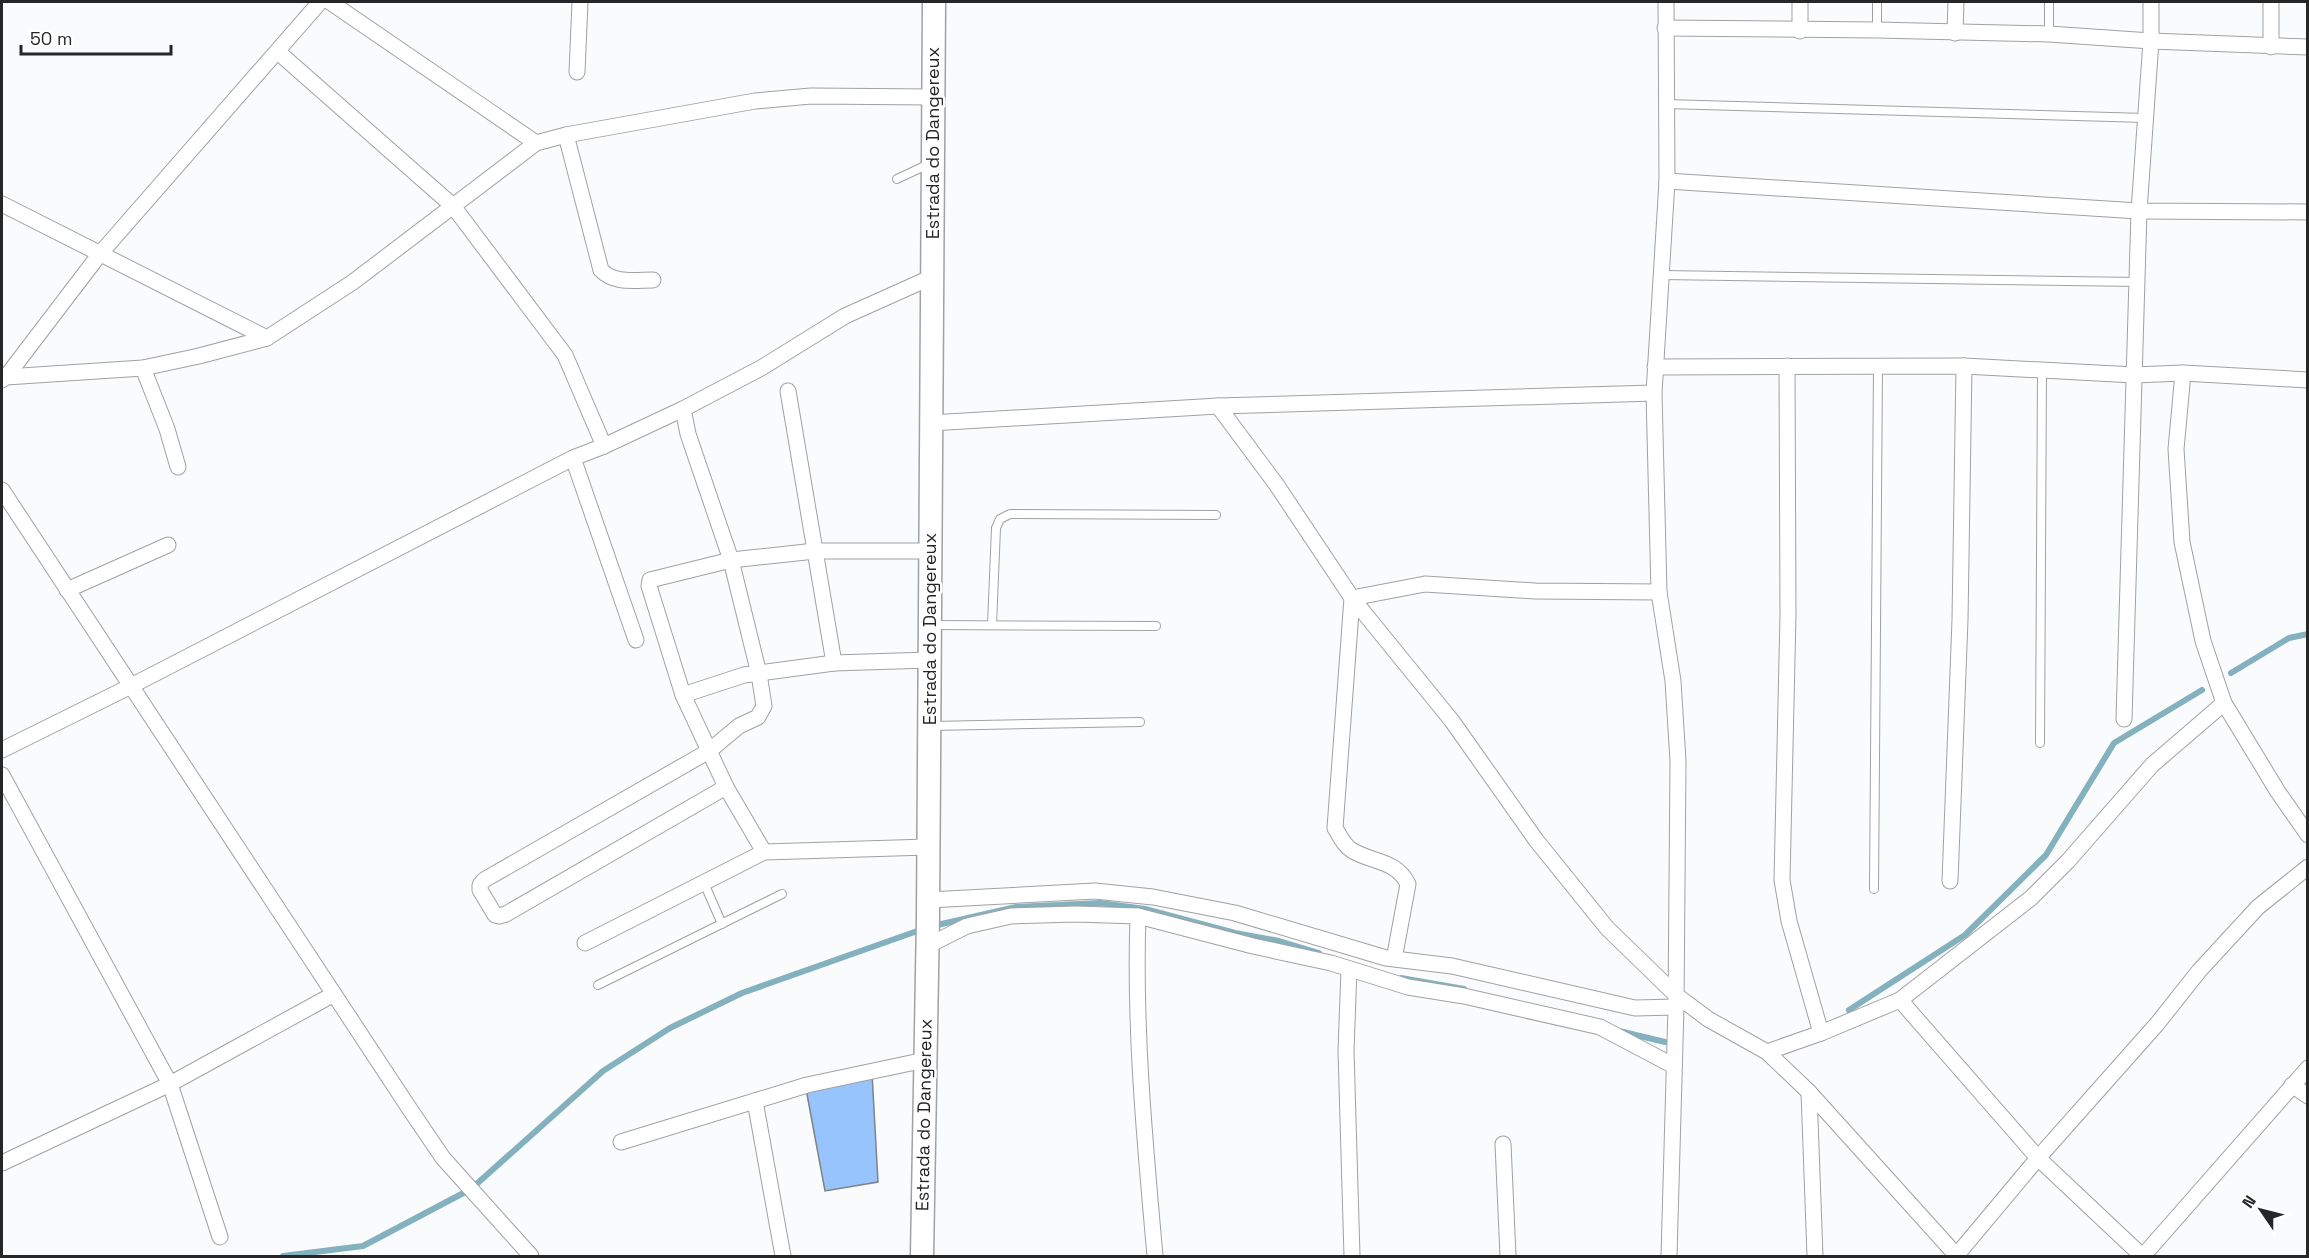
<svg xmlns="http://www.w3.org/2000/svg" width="2309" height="1258" viewBox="0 0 2309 1258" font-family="'Space Grotesk',sans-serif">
<rect width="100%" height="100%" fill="#fafbfd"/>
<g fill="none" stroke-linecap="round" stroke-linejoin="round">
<!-- stream -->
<g stroke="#83b1be" stroke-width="6">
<polyline points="2231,673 2289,638 2308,634"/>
<polyline points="933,926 1016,907 1100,903 1145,909 1235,933 1279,941 1319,953"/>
<polyline points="1401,978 1464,989"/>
<polyline points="1849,1010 1965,935 2046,855 2114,743 2202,690"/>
<polyline points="1619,1031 1665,1042"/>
<polyline points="283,1256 363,1246 471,1189 603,1071 670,1028 742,993 923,929"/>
</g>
</g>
<!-- building -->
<polygon fill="#97c4fc" stroke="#818283" stroke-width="1.5" points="872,1073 878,1182 825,1191 806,1089"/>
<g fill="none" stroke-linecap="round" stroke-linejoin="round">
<!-- lane casing -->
<g stroke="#a0a1a3" stroke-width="10">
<g id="lane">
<polyline points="1877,30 1877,2"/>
<polyline points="2049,34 2049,2"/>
<polyline points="1666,104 2146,118"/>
<polyline points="897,179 931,163"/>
<polyline points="1661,275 2137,282"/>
<polyline points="931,625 1156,626"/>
<polyline points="992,625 996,528 1000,519 1010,514 1216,515"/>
<polyline points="931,726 1140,722"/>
<polyline points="2040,743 2042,370"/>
<polyline points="704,883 722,924"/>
<polyline points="1874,889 1878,366"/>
<polyline points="598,985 782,894"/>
</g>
</g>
<!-- street casing -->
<g stroke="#a0a1a3" stroke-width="17">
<g id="street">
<polyline points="330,2 536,143"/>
<polyline points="1666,2 1667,181 1654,393 1659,592 1673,681 1678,761 1676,1007 1669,1256"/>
<polyline points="1800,2 1800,31"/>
<polyline points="2271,2 2271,47"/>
<polyline points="1665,28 1877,30 2049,34 2151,41 2308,47"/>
<polyline points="1955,33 1956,2"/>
<polyline points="278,52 453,206 565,355 604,446"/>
<polyline points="577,72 580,2"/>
<path d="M566,135L601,270C614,284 635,280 653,280"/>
<polyline points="1667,181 2139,211 2308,212"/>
<polyline points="2,204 267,338"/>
<polyline points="1787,366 1788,614 1782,880 1789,921 1821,1033"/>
<polyline points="1655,367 1964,366 2134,375 2183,373 2308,380"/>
<polyline points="143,368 167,429 178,467"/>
<polyline points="2183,373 2176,449 2182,542 2203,641 2224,703 2278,792 2308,835"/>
<polyline points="6,377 99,255 320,2"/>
<polyline points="2,380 6,377 143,368 199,356 267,338 353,282 536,143 566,135 755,101 811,96 933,97"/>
<polyline points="788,391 834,663"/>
<polyline points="1218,406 1276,484 1352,598 1452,721 1536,840 1607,928 1676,995 1708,1019 1767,1052 1809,1092 1957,1256"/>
<polyline points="683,409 688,434 731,560 759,674 764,706 758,717 739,726 709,751 484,880 480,885 480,890 495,915 499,916 506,914 726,787"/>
<polyline points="931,423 1218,406 1654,393"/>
<polyline points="573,458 636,640"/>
<polyline points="2,490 409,1108 443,1158 531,1256"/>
<polyline points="67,590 168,545"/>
<polyline points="683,695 744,675 834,663 929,660"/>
<polyline points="2124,719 2139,211 2151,41 2151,2"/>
<polyline points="2,750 131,686 573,458 604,446 683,409 761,368 845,316 932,277"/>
<polyline points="2,775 170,1084 220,1237"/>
<polyline points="764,852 726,787 683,695 649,586 650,580 731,560 815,551 930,551"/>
<polyline points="1950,881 1960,620 1964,366"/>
<polyline points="928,900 1095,891 1153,897 1235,913 1386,958 1452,966 1635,1008 1676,1007"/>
<path d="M1138,916C1134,1030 1145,1143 1155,1256"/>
<polyline points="585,943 764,852 928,847"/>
<polyline points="927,946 967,926 1011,916 1076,914 1138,916 1253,946 1331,963 1408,987 1464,996 1600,1027 1674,1066"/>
<path d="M1392,957L1395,954L1408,884C1396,860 1374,863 1353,851C1344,846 1340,836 1335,828L1352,598L1425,584L1535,591L1659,592"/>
<polyline points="1349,969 1346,1051 1352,1256"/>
<polyline points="1900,1000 2031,898 2068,861 2152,765 2224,703"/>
<polyline points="1767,1052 1821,1033 1900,1000 2038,1158 2142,1256"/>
<polyline points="2292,1085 2308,1096"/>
<polyline points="1809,1092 1815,1256"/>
<polyline points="755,1101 783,1256"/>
<polyline points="621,1142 807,1085 925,1060"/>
<polyline points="1503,1144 1508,1256"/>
<polyline points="2,1163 170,1084 334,994"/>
<polyline points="1956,1256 2038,1158 2157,1024 2199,971 2258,907 2308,867"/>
<polyline points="2143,1256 2308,1068"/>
</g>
</g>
<!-- secondary casing -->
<g stroke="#a0a1a3" stroke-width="25">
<polyline id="secondary" points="922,1256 928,917 934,2"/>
</g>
<!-- lane -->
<use href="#lane" stroke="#fff" stroke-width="8"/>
<!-- street -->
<use href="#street" stroke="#fff" stroke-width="15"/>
<!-- secondary -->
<use href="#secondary" stroke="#fff" stroke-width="22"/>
</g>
<g text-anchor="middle" stroke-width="5" stroke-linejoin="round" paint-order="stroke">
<!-- street labels -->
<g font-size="18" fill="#262627" stroke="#fff">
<text transform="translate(933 143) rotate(-90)" y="6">Estrada do Dangereux</text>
<text transform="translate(930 629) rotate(-90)" y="6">Estrada do Dangereux</text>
<text transform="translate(924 1115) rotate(-89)" y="6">Estrada do Dangereux</text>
</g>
</g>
<!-- border -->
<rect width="2309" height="1258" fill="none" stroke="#262627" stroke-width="6"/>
<!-- north arrow -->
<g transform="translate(2261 1210) rotate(305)" stroke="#ffffff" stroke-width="4.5" paint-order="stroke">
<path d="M0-4.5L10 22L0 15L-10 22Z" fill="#262627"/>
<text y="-9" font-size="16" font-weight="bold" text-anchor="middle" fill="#262627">N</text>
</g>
<!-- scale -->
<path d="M21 45v9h150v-9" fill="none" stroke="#262627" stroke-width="3"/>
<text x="30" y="45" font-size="18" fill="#262627" stroke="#ffffff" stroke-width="4.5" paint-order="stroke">50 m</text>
</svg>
